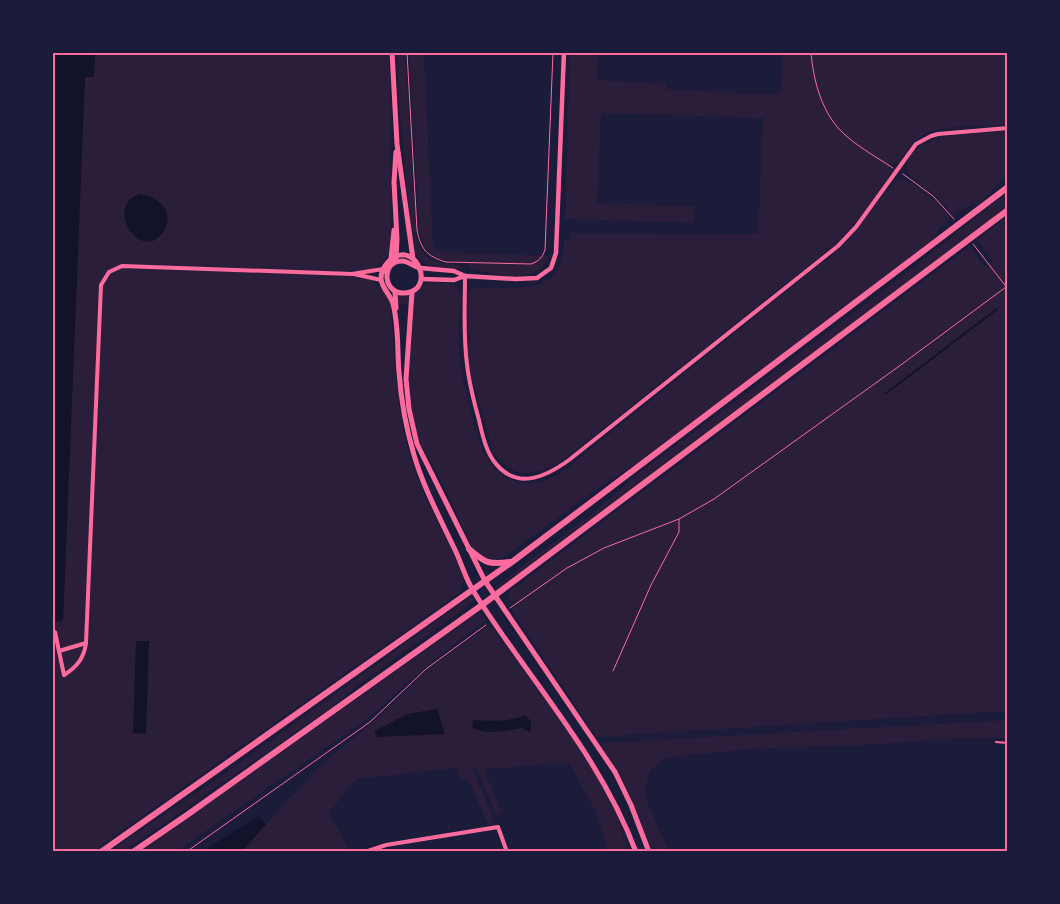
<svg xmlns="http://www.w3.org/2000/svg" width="1060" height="904" viewBox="0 0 1060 904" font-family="'Roboto Serif',serif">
<rect width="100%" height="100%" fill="#1b1b3a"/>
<!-- green -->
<g fill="#2a1e3b">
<path d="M95,53H388L390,79L391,246C389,257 384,264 373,268V281L387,296H414C423,279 441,280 456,286L460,295H468L470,289L475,287C518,287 562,299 564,240H571V233L758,234L763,118L601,113L597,203L694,206L693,223L565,219L570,53H598L597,80L666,84V89L777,95L781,92L782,53H1007V125C982,127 934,122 915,141C908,147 904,156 899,163L891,164L889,166L893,171C873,200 859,223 832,247L565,459C536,476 517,482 493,452L471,375L468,350V306L460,305C459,325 458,346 461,366C462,380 467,394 470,407C474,425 478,446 489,461C508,488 536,489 562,472L832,255C839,249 846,243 852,236C861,226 889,182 899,180C915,178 942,207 951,219L939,228L936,237L898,267L641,461L607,482L500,560L492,561L485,559L472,547L437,472L420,445L413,421L410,401L408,369L411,304L390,303C395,348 395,395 405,439C417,487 442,528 461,572C464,581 463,586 459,593L93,851H53L52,640L57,633L54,622L63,621L85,76H94Z"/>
<path d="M397,53H405L417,242C431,268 437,259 460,266L463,269C442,268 423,272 413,250L399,105Z"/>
<path d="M409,53H424L433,247L441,252L550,256C536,287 495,273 469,269V265C464,261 460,261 454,261C431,259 425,252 419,231Z"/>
<path d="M1007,130V176L999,182L990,194L977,205L965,207L954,216C948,208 941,200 933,193C926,187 914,182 909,174C906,168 906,162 910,156C928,130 979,133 1007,130Z"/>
<polygon points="1007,193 1007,206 992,218 496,591 493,590 513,573 599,508 640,472 887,288"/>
<polygon points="1007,217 1007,711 596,737 511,609 518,605 514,600 508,604 509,590 514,588 970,246 984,267 993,261 977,240"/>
<polygon points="470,597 474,599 468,606 355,687 331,708 124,851 110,851 217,779"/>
<polygon points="480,612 486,620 436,658 363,722 177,851 141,851"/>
<polygon points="490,625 584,752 616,811 628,851 608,851 595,810 569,763 484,769 502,812 497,816 476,767 472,767 494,820 493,822 488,824 469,781 459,778 457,768 356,779 329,813 350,851 242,852 274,815 320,766 373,722 431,667"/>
<polygon points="1007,720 1007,738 956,739 848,746 749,749 666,758 650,771 645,789 648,804 669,851 652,851 629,794 600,743"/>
</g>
<!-- water -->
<g fill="#12122b">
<polygon points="53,52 95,53 94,77 85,77 63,621 52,622"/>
<path d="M140,194C157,196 174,210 165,229C144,268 101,206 140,194Z"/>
<polygon points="136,641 149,641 146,734 133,733"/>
<polygon points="437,709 445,734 376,737 375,731 407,714"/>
<path d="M526,715L531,722V730L529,732L522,728C506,731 486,735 472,728L473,720C492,721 508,722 526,715Z"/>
<polygon points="259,816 266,824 242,851 203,851"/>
</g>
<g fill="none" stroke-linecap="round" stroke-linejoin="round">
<!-- stream -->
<polyline stroke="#12122b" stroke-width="2" points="885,394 997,309"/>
<!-- path -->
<g stroke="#ff6b9d" stroke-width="1">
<path d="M407,52L417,230C421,249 426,256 446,262L531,264C539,261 542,258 545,250L553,52"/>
<path d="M811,52C813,79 821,109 839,129C854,145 875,156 893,168"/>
<polyline points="903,174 933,196 954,219"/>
<polyline points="973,244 1008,289"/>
<polyline points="510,608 567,568 604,548 679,519"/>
<polyline points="613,671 651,585 679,532 679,519 714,499 898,367 1006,287"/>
<polyline points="186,852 370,722 426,669 486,625"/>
</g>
<!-- service -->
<polyline stroke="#ff6b9d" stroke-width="2" points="996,742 1008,743"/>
<!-- minor -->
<g stroke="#ff6b9d" stroke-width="4">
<polyline points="354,274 381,280"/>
<path d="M465,276C465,306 463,335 467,364C469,383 474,402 479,420C482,433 485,448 493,460C515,491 544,478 569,460L838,246L856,227L916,144L931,136L938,134L1008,128"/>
<path d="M55,632L64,675C77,667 84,658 86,643L101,285L109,272L122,266L352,274L383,269"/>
<polyline points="59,651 86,643"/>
<polyline points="365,852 386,845 498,827 507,852"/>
</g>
<!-- tertiary -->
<g stroke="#ff6b9d" stroke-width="4.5">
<polyline points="420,268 454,271 465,276"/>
<polyline points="421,279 454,280 465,276 516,279 537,278 551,268 556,253 564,52"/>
</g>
<!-- secondary -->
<g stroke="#ff6b9d" stroke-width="5">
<polyline points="392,52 397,144 413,259"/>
<polyline points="396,258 397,239 394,182 396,152"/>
<polyline points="391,259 394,230"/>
<path d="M420,268C413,267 409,261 402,261C380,261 383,295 405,293C437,291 416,237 389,261C384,266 381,272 381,279C382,289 391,295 393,304C399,326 397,350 399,372C401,400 406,428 414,455C424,489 441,520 456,552C462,565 466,580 474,592C528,679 599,753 636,852"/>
<polyline points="395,292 396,308"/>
<polyline points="412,292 406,379 409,409 417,444 485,581 615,772 631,805 649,852"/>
</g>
<!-- trunk -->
<g stroke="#ff6b9d" stroke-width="6">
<path d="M469,549C485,563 489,565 510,562"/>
<polyline points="101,852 512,562 1008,187"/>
<polyline points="133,852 187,815 482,605 1008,210"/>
</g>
</g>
<!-- border -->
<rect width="1060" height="904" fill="none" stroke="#1b1b3a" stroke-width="108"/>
<rect x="54" y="54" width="952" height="796" fill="none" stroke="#ff6b9d" stroke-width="2"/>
</svg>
